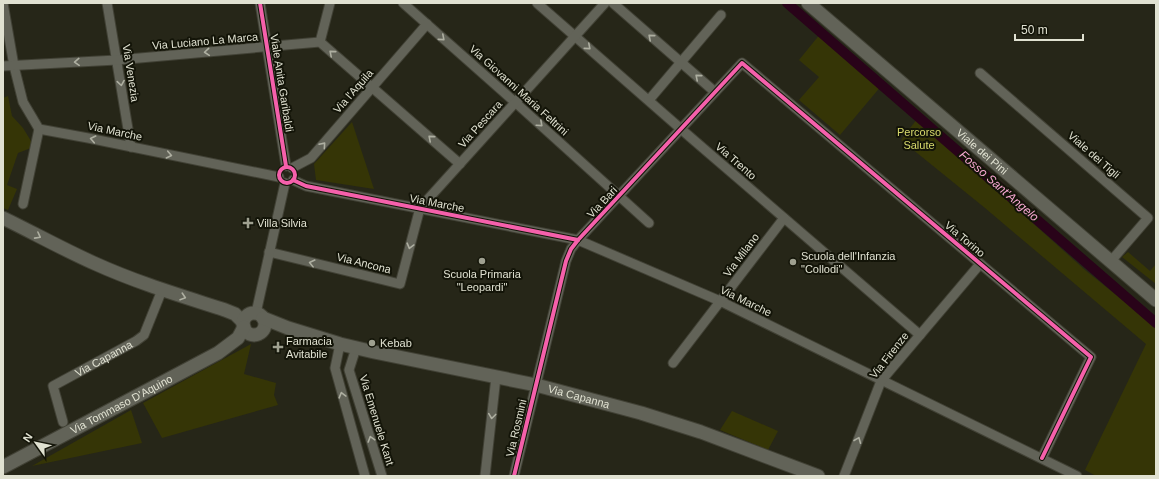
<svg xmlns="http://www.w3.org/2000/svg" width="1159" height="479" viewBox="0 0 1159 479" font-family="Helvetica,sans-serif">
<rect width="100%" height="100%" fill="#262618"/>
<!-- green -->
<g fill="#353506">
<polygon points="821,33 882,85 840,135 799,100 819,77 799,60"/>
<polygon points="8,96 12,116 23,128 31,141 31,148 18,153 7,185 17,189 8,210 3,208 3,98"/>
<polygon points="917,119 1085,270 1156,327 1156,476 1096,476 1085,470 1146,344 985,208 901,140"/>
<polygon points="352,122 374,189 316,180 314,164"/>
<polygon points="1128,252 1150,271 1156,264 1156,284 1122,257"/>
<polygon points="251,344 244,374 276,383 274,395 278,405 162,438 143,403"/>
<polygon points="131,410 142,443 32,466"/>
<polygon points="732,411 778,431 768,450 720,430"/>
</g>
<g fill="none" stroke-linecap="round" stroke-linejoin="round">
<!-- canal -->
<polyline stroke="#290319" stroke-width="10" points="787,3 1156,323"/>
<!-- street casing -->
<g stroke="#414135" stroke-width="11">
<g id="street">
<polyline points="3,3 14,66 23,102 39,129 88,138 279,177"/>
<polyline points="107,3 131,147"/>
<polyline points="260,3 286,166"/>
<polyline points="403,3 516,103 649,223"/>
<polyline points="537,3 689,136 920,335"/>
<polyline points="613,3 715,92"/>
<polyline points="320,42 330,3"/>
<polyline points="3,66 117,60 320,42 460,164"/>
<polyline points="980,73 1148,218 1111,261"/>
<polyline points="649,100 721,15"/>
<polyline points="292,168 311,158 427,24"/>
<polyline points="293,180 306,186 578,240 720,301 1077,476"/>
<polyline points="23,204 39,129"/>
<polyline points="269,252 400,284 420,208 605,3"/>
<polyline points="256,313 285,183"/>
<polyline points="340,344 335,368 365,476"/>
<polyline points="356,348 349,370 382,476"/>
<polyline points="673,363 784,218"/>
<path id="s1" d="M63,422L53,386L136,341L144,335L162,290"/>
<polyline points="485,476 496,377"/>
<polyline points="514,476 566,261 571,249 578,240 742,63 1091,357 1042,458"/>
<polyline points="844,476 881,381 980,264"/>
</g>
</g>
<!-- secondary casing -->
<g stroke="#414135" stroke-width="15">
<g id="secondary">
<path id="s2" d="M808,3L1156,300"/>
<path d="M3,218C34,233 64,250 96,264C138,283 182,296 225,310L235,314L243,322"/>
<circle cx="254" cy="324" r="11"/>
<path id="s3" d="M263,318L288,328L340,344L374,352L536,385L641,413L701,432L818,476"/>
<path id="s4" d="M3,467L218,353L238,338L244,327"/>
</g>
</g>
<!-- street -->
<use href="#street" stroke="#626358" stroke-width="9"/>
<!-- secondary -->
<use href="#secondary" stroke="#626358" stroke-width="13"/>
<!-- cycleway casing -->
<g stroke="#131408" stroke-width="6">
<g id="cycleway">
<polyline points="260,3 286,166"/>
<circle cx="287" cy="175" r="8"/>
<polyline points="293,180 306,186 578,240"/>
<polyline points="514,476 566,261 571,249 578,240 742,63 1091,357 1042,458"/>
</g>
</g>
<!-- cycleway -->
<use href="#cycleway" stroke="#f560ab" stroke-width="4"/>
</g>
<!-- one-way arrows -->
<defs><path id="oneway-chevron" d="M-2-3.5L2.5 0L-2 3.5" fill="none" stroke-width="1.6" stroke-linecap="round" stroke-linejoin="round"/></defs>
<g stroke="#aeafa1">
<use href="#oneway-chevron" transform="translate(651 37) rotate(-139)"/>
<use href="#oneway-chevron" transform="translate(442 38) rotate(41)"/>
<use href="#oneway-chevron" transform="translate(588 47) rotate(41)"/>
<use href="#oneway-chevron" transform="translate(207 52) rotate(175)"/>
<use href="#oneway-chevron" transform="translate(332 53) rotate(-139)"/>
<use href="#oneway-chevron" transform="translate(77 62) rotate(177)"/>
<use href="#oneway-chevron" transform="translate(698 77) rotate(-139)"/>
<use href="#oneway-chevron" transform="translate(121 83) rotate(81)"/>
<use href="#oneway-chevron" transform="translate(540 124) rotate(42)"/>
<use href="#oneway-chevron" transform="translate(431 138) rotate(-139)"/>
<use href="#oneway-chevron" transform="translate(93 139) rotate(-168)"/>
<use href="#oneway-chevron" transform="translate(323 145) rotate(-49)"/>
<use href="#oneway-chevron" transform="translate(169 155) rotate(12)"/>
<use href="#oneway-chevron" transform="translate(38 236) rotate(28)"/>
<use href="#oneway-chevron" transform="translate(410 246) rotate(105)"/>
<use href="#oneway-chevron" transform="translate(312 263) rotate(-166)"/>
<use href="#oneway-chevron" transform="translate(183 297) rotate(18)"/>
<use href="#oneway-chevron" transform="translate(342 395) rotate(-105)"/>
<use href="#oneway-chevron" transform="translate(492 416) rotate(97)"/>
<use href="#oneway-chevron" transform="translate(371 439) rotate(-107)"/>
<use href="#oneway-chevron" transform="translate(858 440) rotate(-68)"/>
</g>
<!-- markers -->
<g fill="#9fa090" stroke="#131408" stroke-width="1.5">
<path d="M246 217h4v4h4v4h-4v4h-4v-4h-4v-4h4z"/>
<circle cx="482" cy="261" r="4"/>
<circle cx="793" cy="262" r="4"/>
<circle cx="372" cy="343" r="4"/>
<path d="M276 341h4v4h4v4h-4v4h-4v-4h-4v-4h4z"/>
</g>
<g text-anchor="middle" stroke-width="4" stroke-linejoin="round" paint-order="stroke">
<!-- street labels -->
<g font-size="11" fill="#e0e1d1" stroke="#131408">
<text transform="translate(205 41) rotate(-5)" y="4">Via Luciano La Marca</text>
<text transform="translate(131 73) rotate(81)" y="4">Via Venezia</text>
<text transform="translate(282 83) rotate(81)" y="4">Viale Anita Garibaldi</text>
<text transform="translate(519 90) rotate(42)" y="4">Via Giovanni Maria Feltrini</text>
<text transform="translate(353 91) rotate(-49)" y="4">Via l'Aquila</text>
<text transform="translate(480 124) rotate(-48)" y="4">Via Pescara</text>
<text transform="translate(115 131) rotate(12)" y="4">Via Marche</text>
<text dy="4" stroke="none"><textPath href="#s2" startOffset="229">Viale dei Pini</textPath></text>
<text transform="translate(1094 155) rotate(41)" y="4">Viale dei Tigli</text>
<text transform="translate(736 161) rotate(41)" y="4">Via Trento</text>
<text transform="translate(602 202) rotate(-47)" y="4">Via Bari</text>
<text transform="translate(437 203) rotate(11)" y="4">Via Marche</text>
<text transform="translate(965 239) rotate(40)" y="4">Via Torino</text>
<text transform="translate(741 255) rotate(-53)" y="4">Via Milano</text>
<text transform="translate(364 263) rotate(14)" y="4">Via Ancona</text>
<text transform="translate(746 301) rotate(26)" y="4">Via Marche</text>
<text transform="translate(889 355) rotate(-52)" y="4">Via Firenze</text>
<text dy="4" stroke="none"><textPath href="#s1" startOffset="95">Via Capanna</textPath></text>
<text dy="4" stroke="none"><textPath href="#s3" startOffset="326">Via Capanna</textPath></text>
<text dy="4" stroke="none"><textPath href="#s4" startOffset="134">Via Tommaso D'Aquino</textPath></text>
<text transform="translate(377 420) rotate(73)" y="4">Via Emenuele Kant</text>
<text transform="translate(516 428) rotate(-77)" y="4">Via Rosmini</text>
</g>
<!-- park labels -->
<g font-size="11" fill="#d8da6c" stroke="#131408">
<text x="919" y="136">Percorso<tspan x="919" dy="13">Salute</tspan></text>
</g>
<!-- poi labels -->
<g font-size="11" fill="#e0e1d1" stroke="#131408" text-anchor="start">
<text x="257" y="227">Villa Silvia</text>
<text x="801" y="260">Scuola dell'Infanzia<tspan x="801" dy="13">"Collodi"</tspan></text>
<text x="482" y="278" text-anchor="middle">Scuola Primaria<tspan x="482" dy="13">"Leopardi"</tspan></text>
<text x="286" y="345">Farmacia<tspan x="286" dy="13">Avitabile</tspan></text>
<text x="380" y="347">Kebab</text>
</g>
<!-- water labels -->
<g font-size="12" font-style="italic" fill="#f8a8d2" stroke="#131408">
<text transform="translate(999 186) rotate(41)" y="4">Fosso Sant'Angelo</text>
</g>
</g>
<!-- border -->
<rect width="1159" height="479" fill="none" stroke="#e0e1d1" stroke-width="8"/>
<!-- north arrow -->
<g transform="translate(36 443) rotate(303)" stroke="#131408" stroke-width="3" paint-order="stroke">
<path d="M0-3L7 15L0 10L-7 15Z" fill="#e0e1d1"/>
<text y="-6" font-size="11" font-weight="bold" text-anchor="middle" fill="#e0e1d1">N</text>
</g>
<!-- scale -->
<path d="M1015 34v6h68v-6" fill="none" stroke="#e0e1d1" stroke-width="2"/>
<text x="1021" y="34" font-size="12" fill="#e0e1d1" stroke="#131408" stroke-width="3" paint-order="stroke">50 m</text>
</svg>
